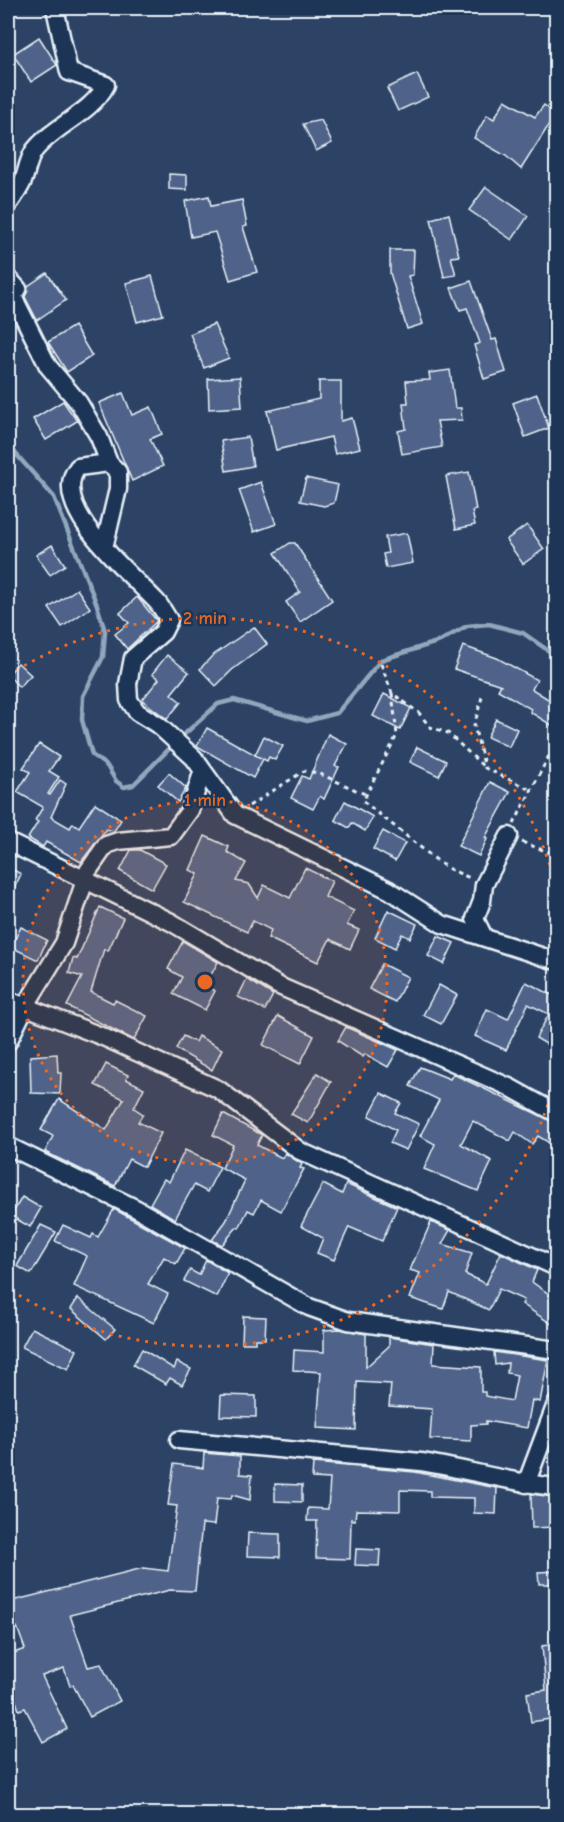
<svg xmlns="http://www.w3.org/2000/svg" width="564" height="1822" viewBox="0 0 564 1822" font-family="'Comic Neue',sans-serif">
<rect width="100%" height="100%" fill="#2c4366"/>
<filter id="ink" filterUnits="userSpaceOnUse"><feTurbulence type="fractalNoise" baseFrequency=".0167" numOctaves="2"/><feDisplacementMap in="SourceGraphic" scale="12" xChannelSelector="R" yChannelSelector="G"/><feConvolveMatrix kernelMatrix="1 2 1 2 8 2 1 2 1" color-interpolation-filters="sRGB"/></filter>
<g filter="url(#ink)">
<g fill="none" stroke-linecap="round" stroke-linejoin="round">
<!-- stream -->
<g stroke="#92a7bd" stroke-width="4.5">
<polyline points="8,445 54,497 97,605 105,631 103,657 83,696 82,720 92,755 107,766 116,781 124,787 133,785 173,745"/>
<polyline points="179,739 218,704 234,700 307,721 337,713 381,660 440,641 467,626 489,624 523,633 556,656"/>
</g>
</g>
<!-- building -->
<g fill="#4f648a" stroke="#e8f1f8" stroke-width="1.5">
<polygon points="39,37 57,65 31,82 13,54"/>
<polygon points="417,74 428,97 398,111 387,88"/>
<polygon points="505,100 535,117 544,105 556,114 521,169 506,156 474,138 487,115 494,119"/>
<polygon points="321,120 332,143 316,151 303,124"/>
<polygon points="169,174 187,175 187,190 169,189"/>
<polygon points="486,187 528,216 512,240 469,210"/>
<polygon points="209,196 211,206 242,200 247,226 243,227 257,272 230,280 215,232 191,237 185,201"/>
<polygon points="449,214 459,256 451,257 456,275 444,277 431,219"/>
<polygon points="390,250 414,250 413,275 408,276 423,324 407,329 390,273"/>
<polygon points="47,273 66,300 37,320 25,297 28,286"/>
<polygon points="152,276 163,315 137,322 126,283"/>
<polygon points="471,281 492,340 496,339 506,372 484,379 474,345 480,343 467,308 460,310 451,288"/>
<polygon points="214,324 229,358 204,368 190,334"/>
<polygon points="74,326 92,356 67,372 48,342"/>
<polygon points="450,370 455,408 461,408 462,420 437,421 442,447 402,454 398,431 406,429 403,403 408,403 406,381 430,380 429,373"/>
<polygon points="240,377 242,407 209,409 208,379"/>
<polygon points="319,381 341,381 341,421 352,418 360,448 335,454 331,437 276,450 267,411 319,399"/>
<polygon points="123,393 132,415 151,407 162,434 150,439 163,466 132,481 99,403"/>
<polygon points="537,394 549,428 525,437 513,403"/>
<polygon points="63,401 77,421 46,440 33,419"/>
<polygon points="248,437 253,466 226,471 221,441"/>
<polygon points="469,472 476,510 472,511 475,525 456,529 446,476"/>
<polygon points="306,478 338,485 334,503 324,506 300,501"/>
<polygon points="261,482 276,524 254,532 239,490"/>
<polygon points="527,525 544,549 523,564 506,540"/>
<polygon points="407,533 413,563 386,568 383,554 388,553 385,537"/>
<polygon points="290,543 295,543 332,600 300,622 286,602 300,592 275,553"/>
<polygon points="52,545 65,565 50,575 36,555"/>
<polygon points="77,589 90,608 62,627 49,608"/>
<polygon points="137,597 157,621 127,649 115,634 129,623 120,613"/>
<polygon points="254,627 267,644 232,670 216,686 200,669 212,656"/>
<polygon points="463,646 497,658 537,680 532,689 556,704 556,728 530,712 531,709 498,690 501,685 454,669"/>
<polygon points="167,655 189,672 171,694 181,702 167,719 142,700 159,679 152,674"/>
<polygon points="18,663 31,675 19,687 8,675"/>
<polygon points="384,694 411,708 400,730 373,716"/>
<polygon points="496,719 517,729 509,747 487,737"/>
<polygon points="207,728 263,759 253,778 197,746"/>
<polygon points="328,734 347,744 335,766 339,767 324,799 320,796 313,809 291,798 302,776 309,779"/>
<polygon points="264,736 283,746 275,760 269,757 267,761 255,755"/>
<polygon points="39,744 59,757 49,771 59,777 48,794 50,795 60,780 66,784 51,817 70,828 73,823 79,827 95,803 121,820 114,831 106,829 81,862 46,842 43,847 28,838 38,822 35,820 43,807 17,792 30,772 23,768"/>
<polygon points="417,747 446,761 439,776 410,762"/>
<polygon points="169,773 186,788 178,802 158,785"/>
<polygon points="490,782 510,792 485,838 487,839 479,856 458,846"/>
<polygon points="345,801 373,817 365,831 352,823 349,828 335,820"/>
<polygon points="383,831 405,843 395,861 373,849"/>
<polygon points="205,836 229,847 227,852 246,863 236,881 249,884 258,898 264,885 290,898 305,868 332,881 325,897 354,911 347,925 359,930 350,949 330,939 318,962 268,938 271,930 253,921 247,932 184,902 198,874 190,870"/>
<polygon points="131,850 140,850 166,864 152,889 120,871"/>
<polygon points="8,867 21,874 8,901"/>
<polygon points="100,907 123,918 108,951 104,949 91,992 113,1003 115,1000 147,1016 134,1040 67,1006 82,977 69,973 73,958 77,959"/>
<polygon points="388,910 417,924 410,938 402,934 395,948 375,938"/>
<polygon points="21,927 47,940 38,960 11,947"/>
<polygon points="438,936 454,943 444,964 428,956"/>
<polygon points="183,941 218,962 205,986 215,991 205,1010 173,994 182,977 168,969"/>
<polygon points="382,964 408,977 395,1002 369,989"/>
<polygon points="247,979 273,995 265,1010 238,997"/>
<polygon points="526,982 556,997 556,1050 536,1038 549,1014 528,1004 506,1050 475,1036 487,1009 508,1019"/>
<polygon points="439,985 457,995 441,1024 423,1015"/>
<polygon points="278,1016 314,1036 300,1064 263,1045"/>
<polygon points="346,1027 398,1050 388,1067 365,1054 363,1057 338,1041"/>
<polygon points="183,1036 195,1042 198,1036 222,1049 212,1070 176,1049"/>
<polygon points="57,1054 58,1073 61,1073 60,1094 31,1093 30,1056"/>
<polygon points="106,1064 128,1075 126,1079 144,1088 134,1108 143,1114 138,1122 161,1133 144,1167 129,1159 115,1186 45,1152 53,1136 41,1130 59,1099 106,1130 124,1099 95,1085"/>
<polygon points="420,1067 450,1079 453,1074 556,1123 556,1147 538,1136 532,1144 515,1132 510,1141 473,1121 461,1144 492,1161 478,1191 424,1169 435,1144 420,1136 439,1100 410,1086"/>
<polygon points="317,1073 331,1082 308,1123 291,1114"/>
<polygon points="381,1093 401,1103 395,1113 419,1124 406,1150 390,1143 396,1130 369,1116"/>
<polygon points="223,1114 262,1135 257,1145 282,1158 285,1153 302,1164 300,1168 304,1169 281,1211 261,1200 254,1213 248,1210 239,1228 237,1227 222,1245 212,1240 226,1221 245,1180 222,1168 233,1145 213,1135"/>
<polygon points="185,1150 220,1167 207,1192 194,1185 175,1219 150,1204 164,1179 169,1182"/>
<polygon points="323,1184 342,1194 346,1184 397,1207 382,1241 349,1227 334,1260 317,1253 323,1238 301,1226"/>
<polygon points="22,1197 41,1208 30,1227 11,1216"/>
<polygon points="114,1209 185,1248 176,1264 164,1257 148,1284 168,1294 154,1323 74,1286 87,1256 55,1241 63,1225 91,1238 93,1234 98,1237"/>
<polygon points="431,1222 450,1230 442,1244 472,1253 465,1274 486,1284 501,1253 537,1270 532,1282 556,1299 556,1327 522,1304 524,1300 499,1289 489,1310 449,1292 443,1309 410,1298 420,1273 410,1270"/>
<polygon points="41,1225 56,1232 31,1274 17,1266"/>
<polygon points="206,1260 228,1273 217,1297 184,1281 190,1270 199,1275"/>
<polygon points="78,1298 115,1329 106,1339 71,1309"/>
<polygon points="243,1316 266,1317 265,1339 255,1339 255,1343 242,1343"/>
<polygon points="32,1328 77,1350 68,1369 22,1347"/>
<polygon points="340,1329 366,1334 366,1367 389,1346 389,1337 434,1344 433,1364 481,1367 481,1392 485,1392 485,1396 512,1401 517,1375 507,1373 508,1363 495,1365 494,1352 548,1360 540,1402 532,1400 527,1428 486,1421 486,1424 471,1425 471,1441 430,1439 432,1409 389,1406 391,1384 357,1382 356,1430 317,1428 321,1372 293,1370 294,1350 324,1352 324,1330"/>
<polygon points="142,1349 174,1369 177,1362 191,1369 182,1385 170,1378 166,1384 133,1365"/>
<polygon points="221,1395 256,1396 256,1417 220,1416"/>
<polygon points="204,1453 240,1456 240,1474 252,1475 250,1500 232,1495 231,1499 217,1498 214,1525 202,1524 195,1591 170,1590 70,1615 88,1667 101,1664 120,1701 90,1717 73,1685 70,1686 64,1668 42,1676 67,1729 43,1742 25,1708 19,1710 13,1693 8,1695 8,1655 25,1649 17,1627 14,1627 8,1602 143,1568 168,1571 177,1506 168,1505 174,1464 203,1468"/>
<polygon points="313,1463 415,1472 497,1488 496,1514 474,1513 474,1498 430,1497 430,1491 400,1490 400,1511 356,1510 355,1520 351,1519 350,1559 316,1558 317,1521 307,1521 308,1508 328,1509 330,1479 312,1478"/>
<polygon points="275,1484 302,1485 302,1502 275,1501"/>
<polygon points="531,1494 553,1497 554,1527 532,1528"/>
<polygon points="248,1533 280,1534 280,1557 247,1556"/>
<polygon points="356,1549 380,1550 379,1566 355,1565"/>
<polygon points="556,1571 556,1584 539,1584 538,1572"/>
<polygon points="555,1644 556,1718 531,1722 527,1693 546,1690 542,1646"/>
</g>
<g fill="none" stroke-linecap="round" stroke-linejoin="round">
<!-- minor casing -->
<g stroke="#e8f1f8" stroke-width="21">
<g id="minor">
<path d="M8,205C13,198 19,190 23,181C27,171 28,160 34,151C54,125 91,114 106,85L69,72L55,8"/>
<polyline points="10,280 18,289 13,296 48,366 79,403 99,437 109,463"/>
<path d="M104,548L118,489V472L109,463L78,467C46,506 132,575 156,601C161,606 165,614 169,620L163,632L133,658L128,684L129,700L137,712L158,725L194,758L235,815L389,890L442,924L556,961"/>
<polyline points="8,842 171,922 279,986 509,1087 556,1113"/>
<polyline points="484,937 475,919 482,901 484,885 509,836"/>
<polyline points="8,1000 101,1036 218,1089 300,1151 556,1267"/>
<polyline points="8,1042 26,1005 64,943 88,871 106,845 118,841 171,836 190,810 202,773"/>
<polyline points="8,1146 137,1209 309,1307 348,1321 556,1350"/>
<path d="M179,1440L421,1462C466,1469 510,1483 556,1487"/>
<polyline points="526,1484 556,1404"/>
</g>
</g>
<!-- path -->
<g stroke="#e8f1f8" stroke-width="3" stroke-dasharray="4.5 4.5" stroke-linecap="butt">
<polyline points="381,664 392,693 419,713 430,727 448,733 485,768"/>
<polyline points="392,693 397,735 363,801 445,867 472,879"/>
<polyline points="482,697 474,726 485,768 531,790"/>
<polyline points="249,806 304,771 318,773 367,795"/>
<polyline points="514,824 556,742"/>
<polyline points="522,842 556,855"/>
</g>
<!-- minor -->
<use href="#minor" stroke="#1d3557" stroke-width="16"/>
</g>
</g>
<!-- distance rings -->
<circle cx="205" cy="982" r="182" fill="#e86824" fill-opacity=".12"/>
<g fill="none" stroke="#e86824" stroke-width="3" stroke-dasharray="3 6">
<circle cx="205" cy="982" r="182"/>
<path d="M556 1079A364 364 0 0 1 9 1289M9 675A364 364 0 0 1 556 885"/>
</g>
<circle cx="205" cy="982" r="9" fill="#e86824" stroke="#1d3557" stroke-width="3"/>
<g font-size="18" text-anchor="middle" font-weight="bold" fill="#e86824" stroke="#1d3557" stroke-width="5" stroke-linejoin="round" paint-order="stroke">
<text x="205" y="624">2 min</text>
<text x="205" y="806">1 min</text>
</g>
<!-- margin -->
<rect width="564" height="1822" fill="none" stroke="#1d3557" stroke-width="30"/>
<rect x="15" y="15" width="534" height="1792" fill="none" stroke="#e8f1f8" stroke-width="2" filter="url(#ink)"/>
</svg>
